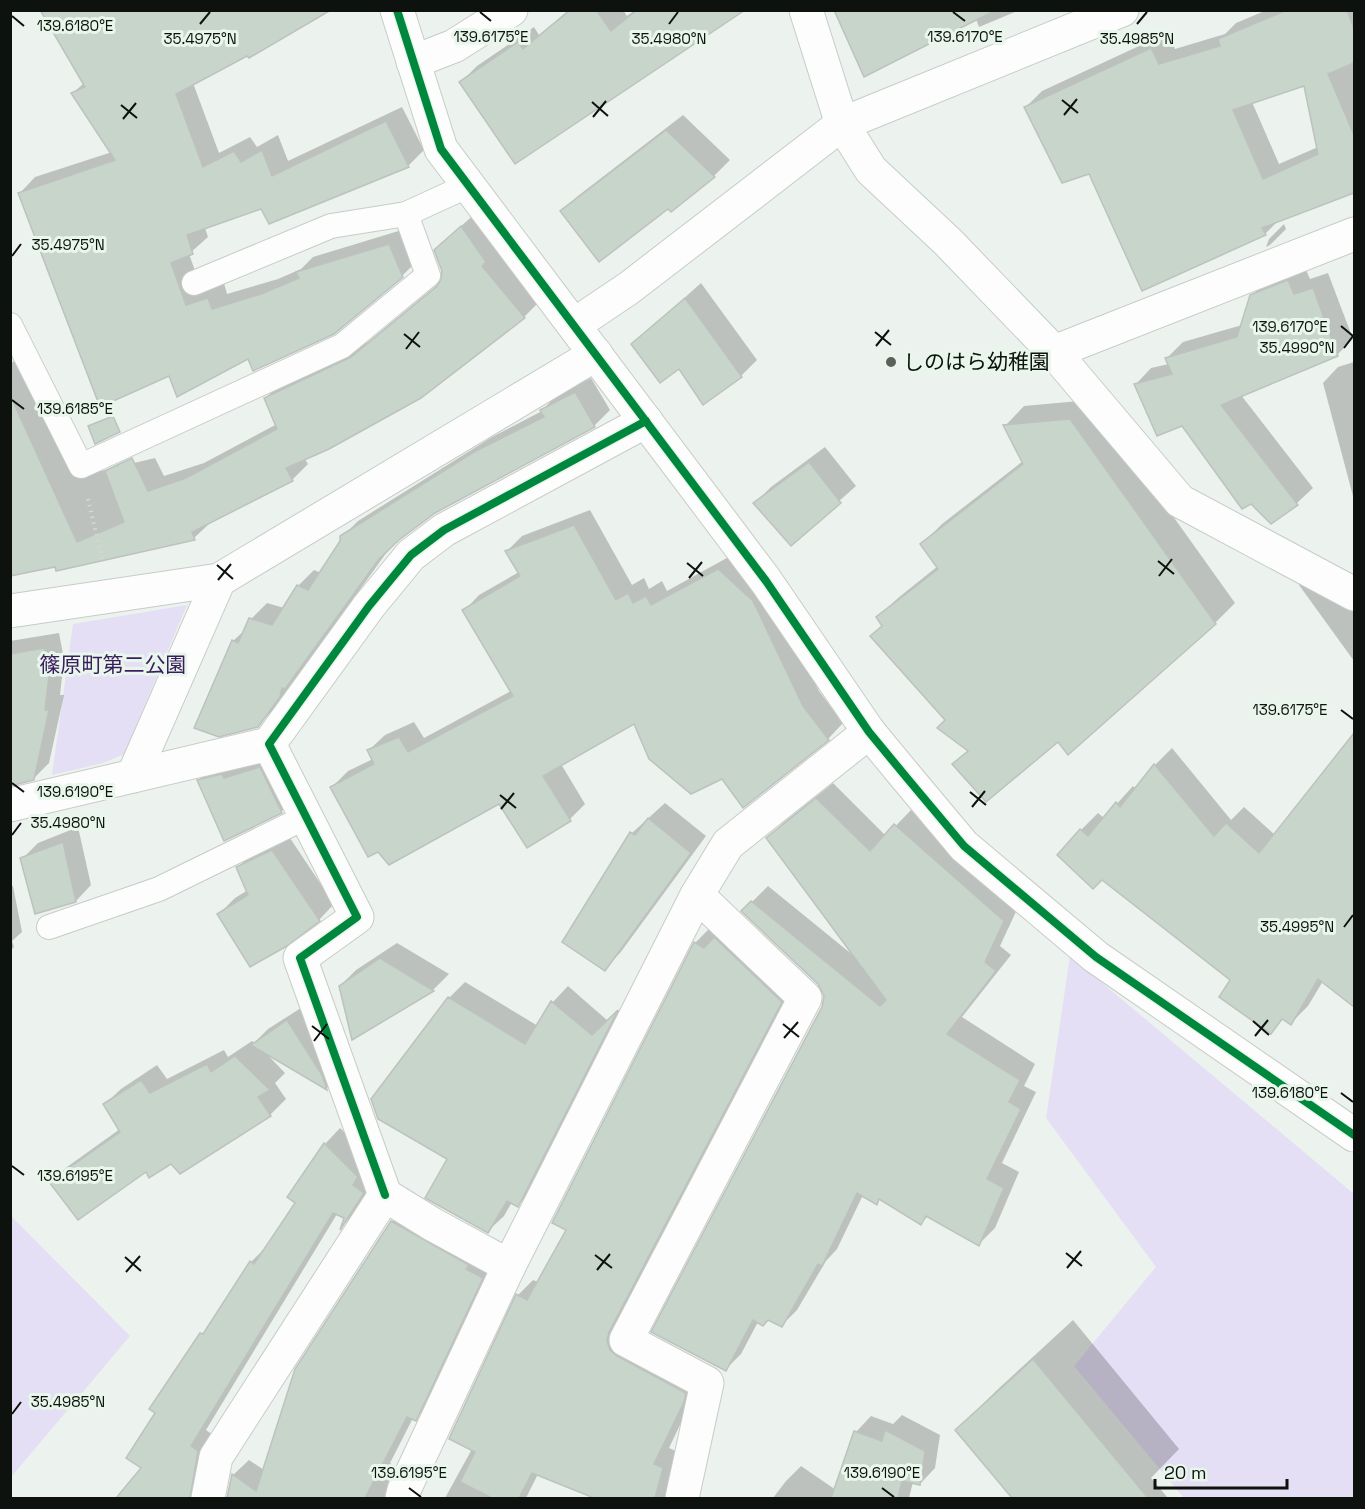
<svg xmlns="http://www.w3.org/2000/svg" width="1365" height="1509" viewBox="0 0 1365 1509" font-family="'Space Grotesk','Noto Sans JP',sans-serif">
<rect width="100%" height="100%" fill="#ecf2ed"/>
<!-- green -->
<g fill="#e4dff4">
<polygon points="187,605 124,754 103,763 52,775 73,624"/>
<polygon points="1070,956 1354,1194 1354,1498 1184,1498 1074,1366 1156,1267 1046,1118"/>
<polygon points="10,1209 13,1218 130,1336 11,1477"/>
</g>
<!-- shadow -->
<g fill="#0003" fill-rule="evenodd">
<polygon points="569,10 623,10 627,16 635,10 743,10 461,82 477,66 534,27 539,35"/>
<polygon points="856,10 1020,10 979,27 976,19"/>
<path d="M1267,10H1354V192L1279,220L1265,234L1090,172L1026,107L1042,91L1167,33L1175,49L1225,34L1236,23ZM1305,84L1318,147L1279,164L1252,102Z"/>
<polygon points="248,53 193,83 219,153 250,137 257,147 278,135 288,161 402,107 424,150 408,166 262,207 205,228 208,237 189,254 202,290 224,283 227,294 278,279 301,269 313,257 405,229 418,260 402,276 248,357 20,193 35,177 112,152 73,93 84,83"/>
<polygon points="683,115 730,160 714,176 671,210 668,207 562,211 578,196"/>
<polygon points="477,212 539,302 524,317 304,458 308,464 292,480 210,523 194,538 10,574 10,364 17,359 63,433 76,477 155,458 164,476 204,463 277,424 266,398 281,382 368,342 442,281 452,234"/>
<polygon points="1284,224 1286,229 1270,245 1266,247 1269,239"/>
<polygon points="1304,265 1310,279 1328,273 1353,339 1337,355 1241,395 1313,488 1297,503 1271,522 1183,424 1136,384 1151,368 1169,364 1167,358 1183,342 1242,325 1251,296 1268,280"/>
<polygon points="701,283 757,360 741,376 703,403 680,366 633,344"/>
<polygon points="1354,362 1354,500 1323,383 1338,367"/>
<polygon points="591,378 610,410 594,426 432,514 392,545 273,710 257,726 233,641 247,628 251,619 267,603 284,608 298,586 314,570 321,573 342,541 342,537 358,521 492,437 542,411 557,394"/>
<polygon points="1090,400 1235,603 1215,623 1058,739 954,764 969,750 878,617 898,598 938,566 922,544 942,524 1023,461 1005,426 1024,406"/>
<polygon points="825,447 856,486 791,544 755,503 771,487"/>
<polygon points="590,510 632,585 644,578 649,589 662,581 667,591 734,554 769,585 819,691 843,723 828,739 722,777 634,722 561,764 585,804 570,819 499,802 332,787 348,771 373,759 369,750 385,735 414,722 424,738 511,691 464,611 479,595 519,572 507,551 522,536"/>
<polygon points="1315,569 1354,590 1354,661 1299,585"/>
<polygon points="59,633 64,659 60,695 64,695 49,763 34,778 10,774 10,641"/>
<polygon points="1354,738 1354,991 1347,999 1323,981 1308,1006 1291,1023 1284,1018 1271,1032 1232,979 1081,830 1098,813 1104,818 1133,786 1136,789 1155,765 1172,748 1231,820 1244,807 1275,835"/>
<polygon points="275,752 297,796 281,812 225,839 199,780 215,765"/>
<polygon points="833,783 886,836 911,810 1019,905 1000,946 1011,955 962,1017 1035,1064 1024,1086 1036,1092 1002,1163 1019,1172 995,1228 979,1244 928,1216 921,1223 881,1198 876,1203 863,1195 837,1249 826,1261 797,1310 782,1325 769,1318 758,1322 741,1354 725,1370 825,995 819,984 743,911 768,886 854,956 768,838 783,823"/>
<polygon points="665,803 706,836 620,953 604,969 564,942 632,833"/>
<polygon points="78,827 91,885 76,901 22,859 38,843"/>
<polygon points="288,835 334,904 319,920 219,914 235,898 248,890 238,868 253,852"/>
<polygon points="10,886 13,886 22,932 12,941 14,947 10,951"/>
<polygon points="711,927 797,986 624,1315 699,1385 669,1448 678,1452 665,1498 592,1498 593,1496 538,1474 526,1498 445,1498 472,1449 518,1295 533,1280 538,1282 568,1229 695,943"/>
<polygon points="397,943 449,974 433,990 353,1038 340,986 356,970"/>
<polygon points="465,982 538,1026 553,1002 568,986 608,1021 629,1000 534,1189 518,1205 512,1202 504,1216 488,1231 449,1159 449,998"/>
<polygon points="304,1006 342,1072 327,1088 263,1050 285,1073 275,1083 286,1099 270,1115 171,1162 146,1170 51,1182 67,1167 120,1129 105,1104 121,1089 157,1065 167,1079 224,1050 228,1057 252,1041 254,1043 268,1029"/>
<polygon points="340,1128 373,1160 378,1177 355,1213 343,1225 346,1218 337,1214 206,1430 213,1435 215,1498 118,1498 143,1467 157,1413 202,1334 211,1324 251,1262 267,1246 297,1203 289,1197 325,1144"/>
<polygon points="408,1206 498,1261 431,1403 415,1419 413,1418 390,1463 401,1469 399,1498 229,1498 233,1475 249,1460 264,1470 392,1222"/>
<polygon points="1073,1320 1179,1449 1151,1478 1168,1498 1014,1498 957,1430 997,1390"/>
<polygon points="902,1415 940,1435 935,1468 920,1484 913,1482 909,1498 773,1498 786,1481 801,1466 836,1490 856,1432 871,1416 893,1424"/>
</g>
<!-- building -->
<g fill="#c8d5cb" stroke="#bdc2be" stroke-width="1.5" fill-rule="evenodd">
<polygon points="40,10 331,10 249,58 247,56 176,94 203,167 234,151 241,162 262,150 272,176 386,121 409,167 269,224 261,209 187,235 193,254 171,263 186,305 208,298 212,309 261,294 299,278 296,272 389,244 403,277 334,334 253,371 248,359 177,397 169,376 100,407 18,193 115,160 71,93 85,87"/>
<polygon points="570,10 596,10 611,31 637,10 745,10 515,164 459,82 518,42 523,49"/>
<polygon points="834,10 996,10 864,77"/>
<path d="M1287,10H1347L1354,29V63L1328,74L1354,135V193L1262,228L1266,235L1142,291L1089,174L1062,183L1024,107L1151,48L1159,64L1220,46L1218,39ZM1304,86L1318,154L1263,179L1233,110Z"/>
<polygon points="666,130 715,177 671,212 668,209 599,262 560,211"/>
<polygon points="461,226 486,262 482,266 525,318 421,398 329,449 286,468 293,481 192,532 195,540 56,571 55,567 10,576 10,395 77,542 124,522 105,471 132,458 148,491 186,478 277,429 264,398 351,357 437,286 441,279 442,271 434,250"/>
<polygon points="1288,280 1294,294 1313,288 1338,356 1221,405 1298,505 1271,524 1251,504 1242,509 1182,426 1157,436 1134,384 1172,374 1165,358 1237,337 1250,295"/>
<polygon points="685,298 742,377 703,405 679,369 660,383 631,344"/>
<polygon points="575,392 595,427 435,513 399,540 379,559 285,689 282,688 280,697 258,727 219,737 194,728 232,640 238,643 249,618 272,625 297,585 308,590 340,541 340,536 474,452 544,417 540,410"/>
<polygon points="113,416 120,432 95,444 88,426"/>
<polygon points="1070,419 1216,624 1068,755 1058,742 986,802 952,764 968,751 937,728 945,720 870,636 882,626 876,617 938,569 920,544 1023,464 1003,425"/>
<polygon points="809,462 841,503 791,546 753,503"/>
<polygon points="574,525 616,600 628,593 633,603 646,596 651,605 718,569 753,601 803,706 829,740 743,808 722,779 691,794 649,759 634,724 543,776 571,821 527,848 499,804 389,865 378,852 368,857 330,787 374,764 367,750 399,737 408,752 513,696 462,610 520,576 505,551"/>
<polygon points="44,648 49,676 45,710 49,710 34,780 10,786 10,654"/>
<polygon points="1354,733 1354,1007 1318,979 1291,1025 1282,1019 1271,1034 1219,997 1230,980 1102,880 1093,889 1057,855 1080,829 1088,836 1116,802 1120,807 1154,764 1214,836 1226,823 1259,853"/>
<polygon points="260,767 282,813 224,841 197,780 222,774 224,778"/>
<polygon points="816,798 870,851 894,824 1004,921 985,962 996,971 947,1034 1020,1080 1009,1102 1021,1109 987,1179 1004,1188 979,1246 926,1216 921,1225 879,1199 877,1205 857,1193 822,1266 818,1264 782,1327 768,1320 763,1326 753,1320 726,1371 651,1332 822,1007 824,996 818,984 741,911 751,901 880,1006 886,1000 766,838"/>
<polygon points="648,818 691,853 605,971 562,942 630,832 635,835"/>
<polygon points="63,842 76,902 35,914 20,858"/>
<polygon points="272,850 320,921 287,946 250,967 217,914 248,895 236,867"/>
<polygon points="714,937 782,1002 609,1332 607,1341 610,1350 617,1356 686,1393 684,1402 654,1464 663,1468 655,1498 594,1498 532,1473 519,1498 492,1498 460,1482 475,1452 449,1439 516,1294 527,1300 566,1230 552,1223 694,942 704,948"/>
<polygon points="380,958 434,991 352,1040 339,986"/>
<polygon points="448,997 525,1044 551,1001 592,1035 618,1010 518,1207 507,1201 488,1233 425,1198 447,1159 378,1119 371,1099"/>
<polygon points="287,1020 322,1075 327,1090 251,1045"/>
<polygon points="235,1056 270,1090 258,1097 271,1116 180,1174 171,1164 149,1178 146,1172 78,1220 49,1182 120,1132 103,1104 141,1080 150,1093 207,1064 211,1072"/>
<polygon points="324,1143 358,1177 353,1185 364,1193 340,1230 344,1218 333,1213 191,1446 198,1451 190,1498 116,1498 141,1468 126,1458 155,1413 149,1409 200,1333 203,1334 250,1261 254,1264 295,1203 287,1197"/>
<polygon points="391,1221 469,1265 466,1269 483,1278 416,1421 407,1417 365,1498 227,1498 232,1474 256,1491 295,1369"/>
<polygon points="1033,1359 1148,1498 1012,1498 955,1430"/>
<polygon points="885,1430 925,1451 920,1485 902,1481 898,1498 831,1498 854,1431 882,1441"/>
</g>
<g fill="none" stroke-linecap="round" stroke-linejoin="round">
<!-- lane casing -->
<g stroke="#c7ccc8" stroke-width="26">
<g id="lane">
<polyline points="194,283 331,226 406,214"/>
<polyline points="10,325 81,466 342,346 428,275 406,214 467,186"/>
<polyline points="49,927 159,889 306,817"/>
</g>
</g>
<!-- street casing -->
<g stroke="#c7ccc8" stroke-width="35">
<g id="street">
<polyline points="397,10 441,149 766,581 869,732 907,778 964,846 1096,957 1354,1135"/>
<polyline points="806,10 842,124 871,170 948,242 1054,352 1180,501 1354,594"/>
<polyline points="413,62 454,46 511,10"/>
<polyline points="574,325 629,288 842,124 1122,10"/>
<polyline points="1054,352 1354,234"/>
<polyline points="10,611 219,580 596,354"/>
<polyline points="133,776 219,580"/>
<polyline points="10,805 269,744"/>
<polyline points="385,1195 300,958 357,917 269,744 369,606 411,555 444,530 646,421"/>
<polyline points="208,1498 216,1457 385,1195 432,1224 509,1266"/>
<polyline points="402,1498 404,1490 509,1266 697,895 728,844 869,732"/>
<polyline points="682,1498 707,1383 626,1340 805,998 697,895"/>
</g>
</g>
<!-- path -->
<polyline stroke="#d4d7d5" stroke-width="4" stroke-dasharray="1.5 4.5" stroke-linecap="butt" points="88,499 102,559"/>
<!-- lane -->
<use href="#lane" stroke="#fcfdfc" stroke-width="24"/>
<!-- street -->
<use href="#street" stroke="#fcfdfc" stroke-width="33"/>
<!-- cycleway casing -->
<g stroke="#e8f6eb" stroke-width="11">
<g id="cycleway">
<polyline points="397,10 441,149 766,581 869,732 907,778 964,846 1096,957 1354,1135"/>
<polyline points="385,1195 300,958 357,917 269,744 369,606 411,555 444,530 646,421"/>
</g>
</g>
<!-- cycleway -->
<use href="#cycleway" stroke="#00873e" stroke-width="8"/>
</g>
<!-- ticks -->
<path fill="none" stroke="#0d120e" stroke-width="2" d="M480,12L491,21M953,12L965,21M12,16L24,26M200,24L210,12M669,24L678,12M1137,24L1147,12M1062,100L1078,113M592,102L608,116M121,105L137,118M1064,115L1077,99M593,117L606,101M123,119L136,103M12,256L21,244M1341,326L1353,336M875,332L891,345M404,334L420,347M876,346L889,330M1344,348L1353,336M406,349L419,332M12,400L24,409M1158,561L1174,574M687,563L703,576M217,565L233,579M1159,576L1172,559M689,578L702,562M218,580L231,564M1341,710L1353,719M12,783L24,792M970,792L986,805M500,795L516,808M972,807L985,791M501,809L514,793M12,835L21,823M1344,927L1353,915M1253,1021L1269,1035M783,1024L799,1037M312,1026L329,1039M1255,1036L1268,1020M784,1038L798,1022M314,1041L327,1024M1341,1093L1353,1102M12,1166L24,1175M1066,1253L1082,1266M595,1255L612,1268M125,1257L141,1271M1067,1268L1081,1251M597,1270L610,1254M126,1272L140,1256M12,1414L21,1402M409,1488L421,1497M882,1488L894,1497"/>
<!-- markers -->
<circle fill="#5b605c" stroke="#e8f6eb" stroke-width="2" cx="891" cy="362" r="6"/>
<g text-anchor="middle" stroke-width="6" stroke-linejoin="round" paint-order="stroke">
<!-- poi labels -->
<g font-size="21" fill="#0d120e" stroke="#e8f6eb" text-anchor="start">
<text x="903" y="369">しのはら幼稚園</text>
</g>
<!-- park labels -->
<g font-size="21" fill="#391d5c" stroke="#e8f6eb">
<text x="113" y="672">篠原町第二公園</text>
</g>
</g>
<g font-size="15" text-anchor="middle" fill="#0d120e" stroke="#e8f6eb" stroke-width="6" stroke-linejoin="round" paint-order="stroke">
<text x="75" y="31">139.6180°E</text>
<text x="965" y="42">139.6170°E</text>
<text x="491" y="42">139.6175°E</text>
<text x="200" y="44">35.4975°N</text>
<text x="669" y="44">35.4980°N</text>
<text x="1137" y="44">35.4985°N</text>
<text x="68" y="250">35.4975°N</text>
<text x="1290" y="332">139.6170°E</text>
<text x="1297" y="353">35.4990°N</text>
<text x="75" y="414">139.6185°E</text>
<text x="1290" y="715">139.6175°E</text>
<text x="75" y="797">139.6190°E</text>
<text x="68" y="828">35.4980°N</text>
<text x="1297" y="932">35.4995°N</text>
<text x="1290" y="1098">139.6180°E</text>
<text x="75" y="1181">139.6195°E</text>
<text x="68" y="1407">35.4985°N</text>
<text x="409" y="1478">139.6195°E</text>
<text x="882" y="1478">139.6190°E</text>
</g>
<!-- border -->
<rect width="1365" height="1509" fill="none" stroke="#0d120e" stroke-width="24"/>
<!-- scale -->
<path d="M1155 1479v9h132v-9" fill="none" stroke="#0d120e" stroke-width="3"/>
<text x="1164" y="1479" font-size="18" fill="#0d120e" stroke="#e8f6eb" stroke-width="4.5" paint-order="stroke">20 m</text>
</svg>
